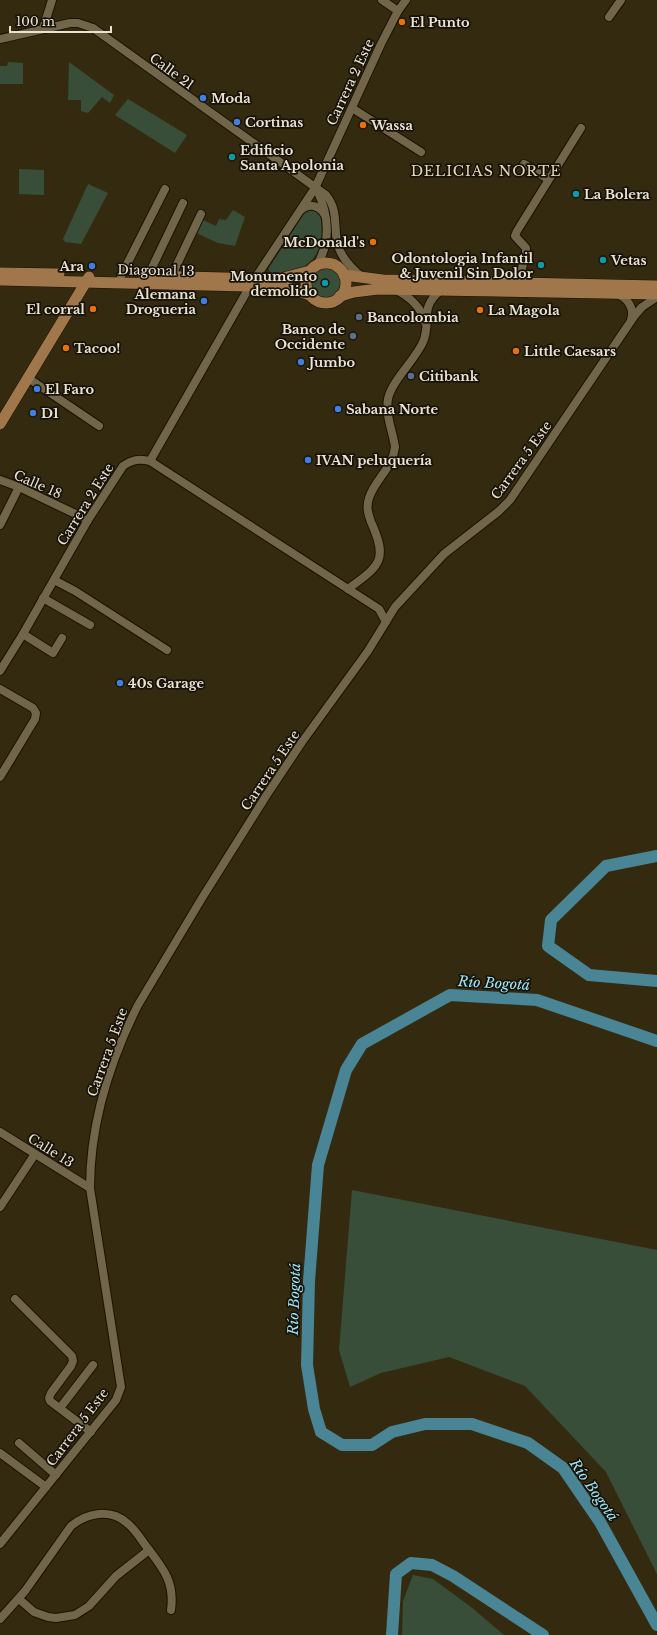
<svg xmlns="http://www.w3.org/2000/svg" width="657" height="1635" viewBox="0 0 657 1635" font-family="'Libre Baskerville',serif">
<rect width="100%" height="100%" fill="#342a10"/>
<!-- green -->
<g fill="#394e38">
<polygon points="8,62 23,63 23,84 0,84 0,66 7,66"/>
<polygon points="69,62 114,95 110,103 102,97 88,113 81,111 81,100 68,100"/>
<polygon points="128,99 187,135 175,153 115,115"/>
<polygon points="19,169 44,170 44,195 19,194"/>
<polygon points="88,184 108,193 81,244 65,242 63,239"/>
<path d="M315,208C318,213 322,219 323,225C327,244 314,263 297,270C289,273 280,273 272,273L269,271V268L307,209Z"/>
<polygon points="233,210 245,217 235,246 218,243 196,233 203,220 216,226 219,219 226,220"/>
<circle cx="326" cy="283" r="14"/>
<polygon points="352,1190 657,1250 657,1574 606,1472 525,1386 449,1357 381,1373 350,1387 339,1350"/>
<polygon points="413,1575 433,1579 471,1607 504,1635 402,1635 403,1601"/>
</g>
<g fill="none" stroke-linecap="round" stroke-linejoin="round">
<!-- river -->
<g stroke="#498594" stroke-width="12">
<polyline points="657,856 606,866 551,920 548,946 589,975 657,981"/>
<polyline points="657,1041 537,1000 450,995 362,1044 346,1070 318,1165 309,1281 307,1365 314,1409 321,1432 342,1445 372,1445 392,1432 425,1424 472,1424 528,1443 563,1468 600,1522 657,1625"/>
<polyline points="392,1635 396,1574 411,1563 432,1565 453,1576 543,1635"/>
</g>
<!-- minor casing -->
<g stroke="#1c1200" stroke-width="10">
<g id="minor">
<polyline points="382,0 398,11"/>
<polyline points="609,17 621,0"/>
<polyline points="43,29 52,0"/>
<path d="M0,39L70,23H78L93,28L326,195C338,209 334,225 337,242C340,257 351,268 362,277"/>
<polyline points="352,108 421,152"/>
<polyline points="524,164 548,179"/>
<path d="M316,188C329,214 331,241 317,265"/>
<path d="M301,210C309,202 320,206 325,215"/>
<polyline points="121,276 165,189"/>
<polyline points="148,276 183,203"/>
<polyline points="171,277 201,214"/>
<polyline points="256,277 315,188 381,44 398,11 406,0"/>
<polyline points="518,283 526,253 526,248 515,236 517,231 581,128"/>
<path d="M396,290C410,297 421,307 425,322"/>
<path d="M616,294C627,297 635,308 631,320"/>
<polyline points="28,378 99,426"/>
<polyline points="150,461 250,286"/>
<polyline points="0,480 19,487 88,520"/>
<polyline points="0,525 19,487"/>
<polyline points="54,580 75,591 167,650"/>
<path d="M348,589C379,566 389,561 371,522C368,514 366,507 369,498C375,479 393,468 395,447C393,432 385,415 388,399C391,382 415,360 423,342C432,321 418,309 441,290"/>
<polyline points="43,598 90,625"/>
<polyline points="23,634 53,653 62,638"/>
<path d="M0,671L23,634L88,520L123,466C132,460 139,458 150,461L379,609L386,622"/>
<polyline points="0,689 33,708 36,713 35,719 0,777"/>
<polyline points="0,1132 90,1188"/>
<polyline points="0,1207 35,1154"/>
<polyline points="15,1299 72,1356 73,1361 71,1366 51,1393 49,1398 50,1401 91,1432"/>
<polyline points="60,1408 93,1365"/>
<polyline points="19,1443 56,1475"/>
<polyline points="0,1453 46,1487"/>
<path d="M0,1544L116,1400L121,1387L90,1188C90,1125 110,1061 138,1005L202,898L266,796L302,742L368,651L395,607L444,554L499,511L510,500L635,315L642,307L657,297"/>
<polyline points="19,1599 34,1612 48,1617 56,1618 75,1615 89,1606 116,1576 149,1550"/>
<path d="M0,1619L25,1591L71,1526C87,1513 110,1508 127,1523C135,1529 140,1538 146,1546C163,1568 175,1582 171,1610"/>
</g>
</g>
<!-- major casing -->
<g stroke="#1c1200" stroke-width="12">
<g id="major">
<circle cx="326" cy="283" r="20"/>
<polyline points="0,273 59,274"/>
<polyline points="344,275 383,280 657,286"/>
<polyline points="144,276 270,279 283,278 310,271"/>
<polyline points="0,280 287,287 310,295"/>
<polyline points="340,296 354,292 378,289 657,294"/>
<polyline points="0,424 89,277"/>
</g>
</g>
<!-- minor -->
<use href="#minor" stroke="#71654a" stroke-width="8"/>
<!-- major -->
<use href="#major" stroke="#a0764b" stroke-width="11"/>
</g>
<!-- markers -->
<g fill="#e8710a" stroke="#181308" stroke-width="1.5">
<circle cx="402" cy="22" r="4"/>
<circle cx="363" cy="125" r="4"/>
<circle cx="373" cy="242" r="4"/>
<circle cx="93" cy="309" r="4"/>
<circle cx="480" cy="310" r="4"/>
<circle cx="66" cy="348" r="4"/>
<circle cx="516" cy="351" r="4"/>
</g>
<g fill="#3f7fe0" stroke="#181308" stroke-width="1.5">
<circle cx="203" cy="98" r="4"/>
<circle cx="237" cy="122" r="4"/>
<circle cx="92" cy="266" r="4"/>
<circle cx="204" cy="301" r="4"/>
<circle cx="301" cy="362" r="4"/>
<circle cx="37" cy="389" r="4"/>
<circle cx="338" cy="409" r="4"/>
<circle cx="33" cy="413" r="4"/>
<circle cx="308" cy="460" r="4"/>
<circle cx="120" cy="683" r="4"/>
</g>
<g fill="#0f9aa8" stroke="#181308" stroke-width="1.5">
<circle cx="232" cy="157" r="4"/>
<circle cx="576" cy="194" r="4"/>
<circle cx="603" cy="260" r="4"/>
<circle cx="541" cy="265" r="4"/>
<circle cx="325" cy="283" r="4"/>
</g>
<g fill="#5c6f8a" stroke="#181308" stroke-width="1.5">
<circle cx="359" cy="317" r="4"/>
<circle cx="353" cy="336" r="4"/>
<circle cx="411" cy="376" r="4"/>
</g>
<g text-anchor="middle" stroke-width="3.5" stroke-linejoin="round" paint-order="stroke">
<!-- poi labels -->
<g font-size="13" font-weight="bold" fill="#eae3d4" stroke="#181308" text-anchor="start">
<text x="410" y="27">El Punto</text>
<text x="211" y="103">Moda</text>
<text x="245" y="127">Cortinas</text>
<text x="371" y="130">Wassa</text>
<text x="240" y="155">Edificio<tspan x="240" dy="15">Santa Apolonia</tspan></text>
<text x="584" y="199">La Bolera</text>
<text x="365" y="247" text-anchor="end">McDonald's</text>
<text x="533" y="263" text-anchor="end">Odontologia Infantil<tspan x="533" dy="15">&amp; Juvenil Sin Dolor</tspan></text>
<text x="611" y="265">Vetas</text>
<text x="84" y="271" text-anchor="end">Ara</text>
<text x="317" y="281" text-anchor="end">Monumento<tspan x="317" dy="15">demolido</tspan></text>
<text x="196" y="299" text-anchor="end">Alemana<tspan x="196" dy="15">Drogueria</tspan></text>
<text x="85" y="314" text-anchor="end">El corral</text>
<text x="488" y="315">La Magola</text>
<text x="367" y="322">Bancolombia</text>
<text x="345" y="334" text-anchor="end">Banco de<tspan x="345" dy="15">Occidente</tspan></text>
<text x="74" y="353">Tacoo!</text>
<text x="524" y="356">Little Caesars</text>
<text x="309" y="367">Jumbo</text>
<text x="419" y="381">Citibank</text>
<text x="45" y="394">El Faro</text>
<text x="346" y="414">Sabana Norte</text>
<text x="41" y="418">D1</text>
<text x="316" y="465">IVAN peluquería</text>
<text x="128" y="688">40s Garage</text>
</g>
<!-- street labels -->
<g font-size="13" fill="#eae3d4" stroke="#181308">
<text transform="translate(172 71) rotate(36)" y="5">Calle 21</text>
<text transform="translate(350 82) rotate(-65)" y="5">Carrera 2 Este</text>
<text transform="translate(156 270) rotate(1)" y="5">Diagonal 13</text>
<text transform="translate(521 460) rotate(-54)" y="5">Carrera 5 Este</text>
<text transform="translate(38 484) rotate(24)" y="5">Calle 18</text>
<text transform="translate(85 504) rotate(-58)" y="5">Carrera 2 Este</text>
<text transform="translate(270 770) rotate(-56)" y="5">Carrera 5 Este</text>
<text transform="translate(107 1052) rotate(-70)" y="5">Carrera 5 Este</text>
<text transform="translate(51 1150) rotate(32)" y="5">Calle 13</text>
<text transform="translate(77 1427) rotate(-53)" y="5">Carrera 5 Este</text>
</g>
<!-- neighbourhood labels -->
<g font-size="14" letter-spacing="1" fill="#e4d6b8" stroke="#181308">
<text x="486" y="176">DELICIAS NORTE</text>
</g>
<!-- water labels -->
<g font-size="14" font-style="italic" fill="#9de6fa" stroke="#181308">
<text transform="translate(494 983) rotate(3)" y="5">Río Bogotá</text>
<text transform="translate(294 1299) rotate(-88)" y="5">Río Bogotá</text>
<text transform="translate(594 1490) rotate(55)" y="5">Río Bogotá</text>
</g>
</g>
<!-- scale -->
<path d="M10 26v6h101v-6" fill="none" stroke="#eae3d4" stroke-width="2"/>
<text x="16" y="26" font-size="12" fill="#eae3d4" stroke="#181308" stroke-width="3" paint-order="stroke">100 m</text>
</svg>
